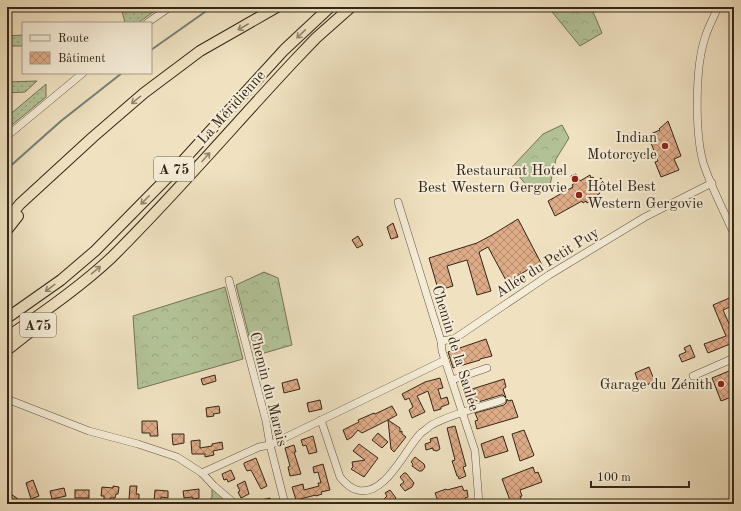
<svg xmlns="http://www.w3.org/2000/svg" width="741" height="511" viewBox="0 0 741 511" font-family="'Old Standard TT',serif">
<defs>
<pattern id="grass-dots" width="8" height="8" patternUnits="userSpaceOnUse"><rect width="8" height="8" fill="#b3c498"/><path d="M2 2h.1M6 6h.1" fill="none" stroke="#9aa882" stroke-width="1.8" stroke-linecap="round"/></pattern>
<pattern id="forest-crowns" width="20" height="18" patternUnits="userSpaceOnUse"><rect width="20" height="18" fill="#b3c498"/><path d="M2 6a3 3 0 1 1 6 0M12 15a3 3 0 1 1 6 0" fill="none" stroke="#9aa882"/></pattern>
<pattern id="building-cross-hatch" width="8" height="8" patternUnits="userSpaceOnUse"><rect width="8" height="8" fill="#deab87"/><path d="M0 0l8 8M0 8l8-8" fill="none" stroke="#b58b6d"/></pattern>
</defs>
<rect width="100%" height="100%" fill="#f0e2c1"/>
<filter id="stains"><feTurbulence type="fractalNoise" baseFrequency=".005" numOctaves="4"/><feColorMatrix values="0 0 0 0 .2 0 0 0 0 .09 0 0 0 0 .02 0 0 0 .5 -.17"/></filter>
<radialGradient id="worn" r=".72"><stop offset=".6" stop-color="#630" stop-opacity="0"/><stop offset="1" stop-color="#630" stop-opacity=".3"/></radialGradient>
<!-- grass -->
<g fill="url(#grass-dots)" stroke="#737558">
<polygon points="130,7 160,7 138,23 125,23 122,11"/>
<polygon points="23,35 23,46 7,46 7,36"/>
<polygon points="37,81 25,92 7,93 7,82"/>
<polygon points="46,84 46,97 7,129 7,117"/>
</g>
<!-- forest -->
<g fill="url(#forest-crowns)" stroke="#737558">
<polygon points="548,7 591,7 602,33 580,46"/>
<polygon points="562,125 569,138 556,159 549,189 533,194 512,167 543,134"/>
<polygon points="264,272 278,278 292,345 254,356 236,285"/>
<polygon points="225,287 243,359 138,389 133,316"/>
</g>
<!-- green -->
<polygon fill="#b3c498" stroke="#737558" points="212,489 230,504 206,504 212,497"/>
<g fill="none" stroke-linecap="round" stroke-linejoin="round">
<!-- stream -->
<g stroke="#73807b" stroke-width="2">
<polyline points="151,50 212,7"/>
<polyline points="7,169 61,121 122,73"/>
</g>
</g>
<!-- building -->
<g fill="url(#building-cross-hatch)" stroke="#332618">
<polygon points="668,121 681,156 674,159 679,170 661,177 655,162 658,161 648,135 660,130 659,129"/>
<polygon points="576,174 580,181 590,175 591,178 593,177 596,181 601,178 605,184 599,188 601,190 599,191 600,193 596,196 596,198 587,203 586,201 583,203 582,201 555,216 548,201 573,187 572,185 575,183 571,176"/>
<polygon points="518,219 542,265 535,270 533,267 515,277 516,279 508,284 488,247 479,252 491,291 477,295 467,260 447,266 453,286 443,289 442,287 438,289 429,258 477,243 492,235"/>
<polygon points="393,223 398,237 391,239 387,227"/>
<polygon points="358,236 363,245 357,248 352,240"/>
<polygon points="734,296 734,305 723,310 734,335 734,353 730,344 708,353 704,344 726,336 713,305"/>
<polygon points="486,339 492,356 480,359 480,360 453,368 448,352"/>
<polygon points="690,345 695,357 682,362 679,355 686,352 684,348"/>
<polygon points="649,367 655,382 640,387 635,373"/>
<polygon points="734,369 734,396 721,401 712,378"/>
<polygon points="215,375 216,381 203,385 201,379"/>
<polygon points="440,378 443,388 438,389 441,399 447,397 449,404 441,407 441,409 434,411 428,391 417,396 425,412 412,418 409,410 413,407 409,398 405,400 402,394 425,382"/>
<polygon points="297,379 300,389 284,393 282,383"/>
<polygon points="504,379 506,387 503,389 506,398 503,395 501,395 472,404 469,390"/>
<polygon points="507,399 508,401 512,400 518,417 477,429 475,421 478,420 475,413 504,405 506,403"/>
<polygon points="320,400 322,409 309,412 307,403"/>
<polygon points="278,404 280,414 277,415 280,425 274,426 269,406"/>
<polygon points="219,406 220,413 213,414 214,416 207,417 206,408"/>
<polygon points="392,406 397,415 388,420 400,428 400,432 402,431 402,434 406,437 394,452 391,449 388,420 362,433 358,430 352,437 347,440 343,430 359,422 358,420 374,413 375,414"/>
<polygon points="142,421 157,421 158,436 150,436 150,433 142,433"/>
<polygon points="455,426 466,466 463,467 466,476 459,479 458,476 457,476 452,461 455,460 447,428"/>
<polygon points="524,430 534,455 533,456 520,461 512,434"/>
<polygon points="378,433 388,442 382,448 372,440"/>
<polygon points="172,434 184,434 184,443 173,445"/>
<polygon points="313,436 317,452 309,454 306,445 303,446 301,440"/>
<polygon points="503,436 508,451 485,458 481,444"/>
<polygon points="437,437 440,449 437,451 433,450 433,448 426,450 425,444 431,442 430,439"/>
<polygon points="200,440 200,448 212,446 212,444 222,442 223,449 213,451 214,455 205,457 205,454 192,454 191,441"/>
<polygon points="359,444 378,458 364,477 351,469 353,467 352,462 365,460 353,451"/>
<polygon points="294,445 296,452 294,452 301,474 290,476 288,467 290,466 285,448"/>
<polygon points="415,457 424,464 425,467 422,471 419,471 412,466 413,464 411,462"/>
<polygon points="256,458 267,486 261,489 251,470 247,471 244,465 244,463"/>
<polygon points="323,464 330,490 321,492 322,494 316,496 316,495 296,500 292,487 303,484 304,490 319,486 318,483 321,483 318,472 314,473 313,467"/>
<polygon points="533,467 535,473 538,472 542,482 520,490 522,496 520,497 521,499 511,503 502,479"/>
<polygon points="231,470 235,479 228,482 227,479 224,480 222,474"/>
<polygon points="404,473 406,473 414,483 412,487 405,491 400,485 404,482 400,477"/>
<polygon points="33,480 39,496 31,499 26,483"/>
<polygon points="245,481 249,494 241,498 238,492 240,491 237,485"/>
<polygon points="113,486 119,487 118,494 116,494 115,498 110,498 109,500 104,500 104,496 101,496 102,487 113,488"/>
<polygon points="130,486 137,486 136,494 139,494 139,500 129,500"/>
<polygon points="462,486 464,491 467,490 468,497 465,498 467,504 439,504 435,493 446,489 447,490"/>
<polygon points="64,488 66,496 52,499 50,491"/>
<polygon points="199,489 199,498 193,499 192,497 184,498 183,491"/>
<rect x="75" y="490" width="14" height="8"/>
<polygon points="155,490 168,491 168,498 161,497 161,502 154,502"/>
<polygon points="390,490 396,498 391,503 387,504 383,500 387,496 385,493"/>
<polygon points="11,494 18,499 14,504 7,504 7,499"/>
<polygon points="270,498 271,504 254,504 253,502"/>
</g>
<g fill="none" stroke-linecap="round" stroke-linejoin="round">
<!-- minor casing -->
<g stroke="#625542" stroke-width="8">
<g id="minor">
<path d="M718,7C714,17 708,27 705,38C695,67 695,132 703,162C710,185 724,211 734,234"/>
<polyline points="147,23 170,7"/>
<polyline points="7,136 83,73"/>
<polyline points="398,202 441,341 442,351 475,451 479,504"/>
<polyline points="229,280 266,421 270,445 285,504"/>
<polyline points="441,341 454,339 549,275 645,217 712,183"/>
<polyline points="693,376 734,358"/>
<polyline points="452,380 487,368"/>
<polyline points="7,399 89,431 138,444 177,457 202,473 214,486 235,504"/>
<path d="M321,420L340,477C344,482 350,488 357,490C384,498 405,450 420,434C423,431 427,429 430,426C447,415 482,407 502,400"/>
<polyline points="202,473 259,447 270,445 445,360"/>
</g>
</g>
<!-- highway casing -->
<g stroke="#332618" stroke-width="12">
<g id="highway">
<polyline points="7,220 20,204 93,137 144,93 200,51 277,7"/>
<polyline points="7,230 18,216"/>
<polyline points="7,318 61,280 95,251 169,176 284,50 330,7"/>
<path d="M7,337C43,313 79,288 111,258C175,195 233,126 295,60L316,38L351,7"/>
<polyline points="7,350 35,328 47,316"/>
</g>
</g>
<!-- minor -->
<use href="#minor" stroke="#f5ecd7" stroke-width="7"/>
<!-- highway -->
<use href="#highway" stroke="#f0e2c1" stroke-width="10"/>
</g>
<!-- one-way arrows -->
<defs><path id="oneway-shaft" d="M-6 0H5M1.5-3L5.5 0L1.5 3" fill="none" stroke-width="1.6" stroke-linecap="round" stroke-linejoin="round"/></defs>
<g stroke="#92846c">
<use href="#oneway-shaft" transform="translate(243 27) rotate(150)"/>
<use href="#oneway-shaft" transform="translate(301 34) rotate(136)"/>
<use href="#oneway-shaft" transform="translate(136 100) rotate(141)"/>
<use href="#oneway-shaft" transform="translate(206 157) rotate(-48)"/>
<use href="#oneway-shaft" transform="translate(145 200) rotate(134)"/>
<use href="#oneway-shaft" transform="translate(96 270) rotate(-40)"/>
<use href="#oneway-shaft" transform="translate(50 288) rotate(143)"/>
</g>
<!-- markers -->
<g fill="#8f2418" stroke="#f5ecd7" stroke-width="1.5">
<circle cx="665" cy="146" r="4"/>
<circle cx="575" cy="179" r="4"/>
<circle cx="579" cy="195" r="4"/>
<circle cx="721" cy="384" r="4"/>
</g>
<g text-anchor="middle" stroke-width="4" stroke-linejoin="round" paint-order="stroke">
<!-- shield labels -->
<g fill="#f5ecd7" stroke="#6d6151" stroke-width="1">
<rect x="154" y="157" width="40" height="24" rx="3"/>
<rect x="20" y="313" width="36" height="24" rx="3"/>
</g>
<g font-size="14" font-weight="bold" fill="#332618">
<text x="174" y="174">A 75</text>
<text x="38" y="330">A75</text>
</g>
<!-- street labels -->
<g font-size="15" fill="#332618" stroke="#f5ecd7">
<text transform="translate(231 107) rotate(-48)" y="5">La Méridienne</text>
<text transform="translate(547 262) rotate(-32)" y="5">Allée du Petit Puy</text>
<text transform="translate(456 348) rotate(73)" y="5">Chemin de la Saulée</text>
<text transform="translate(269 389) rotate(76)" y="5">Chemin du Marais</text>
</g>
<!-- poi labels -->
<g font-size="15" fill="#332618" stroke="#f5ecd7" text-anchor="end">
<text x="657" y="142">Indian<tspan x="657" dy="17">Motorcycle</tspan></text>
<text x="567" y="175">Restaurant Hotel<tspan x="567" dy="17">Best Western Gergovie</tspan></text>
<text x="587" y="191" text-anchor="start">Hôtel Best<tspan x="587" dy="17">Western Gergovie</tspan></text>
<text x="713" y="389">Garage du Zénith</text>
</g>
</g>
<!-- margin -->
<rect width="741" height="511" fill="none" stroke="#f0e2c1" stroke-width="24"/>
<rect x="8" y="8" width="725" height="495" fill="none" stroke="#332618" stroke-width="2"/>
<rect x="12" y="12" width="717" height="487" fill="none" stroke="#332618"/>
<!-- legend -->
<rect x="22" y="22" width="130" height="52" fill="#f5ecd7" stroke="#a79d8b"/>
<rect x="30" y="35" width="20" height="6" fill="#f5ecd7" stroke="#a79d8b"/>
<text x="58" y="42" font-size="12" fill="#332618">Route</text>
<rect x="30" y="52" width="20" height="12" fill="url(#building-cross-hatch)" stroke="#a79d8b"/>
<text x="58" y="62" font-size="12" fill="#332618">Bâtiment</text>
<!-- scale -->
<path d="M591 481v6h98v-6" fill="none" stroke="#332618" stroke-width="2"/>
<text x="597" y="481" font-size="12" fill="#332618" stroke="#f5ecd7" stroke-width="3" paint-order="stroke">100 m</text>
<rect width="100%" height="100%" filter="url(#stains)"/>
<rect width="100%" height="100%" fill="url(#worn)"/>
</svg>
